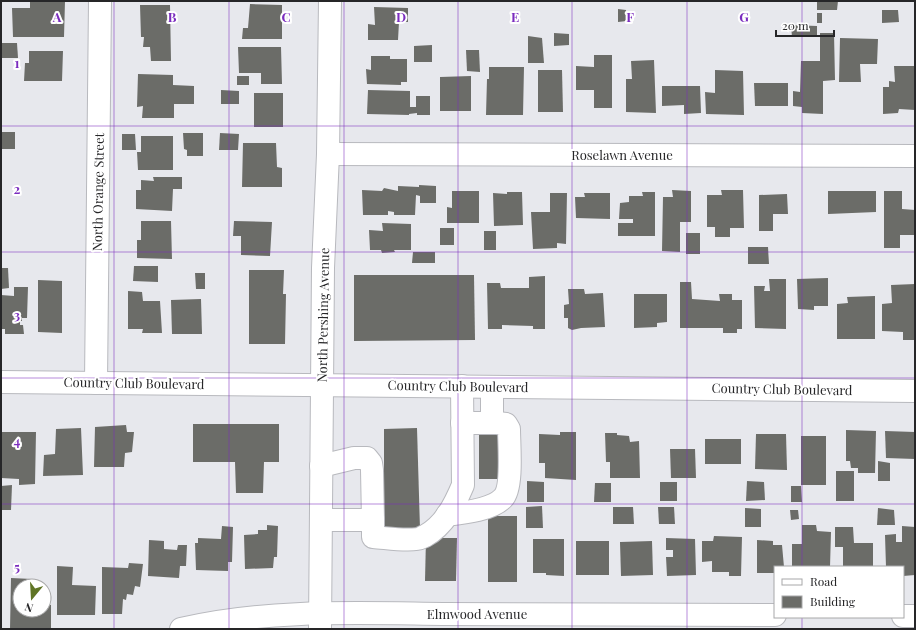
<svg xmlns="http://www.w3.org/2000/svg" width="916" height="630" viewBox="0 0 916 630" font-family="'Playfair Display',serif">
<rect width="100%" height="100%" fill="#e7e8ed"/>
<!-- building -->
<g fill="#6b6c68">
<polygon points="30,1 65,1 64,37 13,37 12,8 30,8"/>
<polygon points="817,1 838,1 837,10 817,10"/>
<polygon points="250,4 282,5 282,39 242,39 243,28 248,28"/>
<polygon points="140,5 170,5 171,61 151,61 150,47 143,47 144,37 141,37"/>
<polygon points="374,7 408,8 408,22 399,22 398,40 368,40 368,24 375,25"/>
<polygon points="618,9 626,10 627,21 618,22"/>
<polygon points="882,10 898,10 899,22 882,23"/>
<rect x="817" y="13" width="5" height="10"/>
<polygon points="791,25 817,26 817,37 792,37"/>
<polygon points="554,33 569,34 569,45 554,46"/>
<polygon points="820,33 834,33 835,80 823,81 823,114 802,113 802,107 793,106 793,91 800,92 801,61 820,61"/>
<polygon points="528,36 542,38 544,63 528,63"/>
<polygon points="840,38 878,39 877,64 860,64 861,82 839,82"/>
<polygon points="1,43 17,43 18,58 1,58"/>
<polygon points="432,45 432,62 414,62 414,46"/>
<polygon points="238,47 281,47 282,84 261,84 261,73 239,73"/>
<polygon points="466,50 479,50 480,72 467,71"/>
<polygon points="29,51 63,51 62,81 24,81 25,63 29,63"/>
<polygon points="594,55 612,55 612,108 594,108 594,90 576,90 576,66 594,67"/>
<polygon points="371,56 390,56 390,59 407,59 407,82 401,82 401,85 367,84 366,69 371,70"/>
<polygon points="654,60 656,113 626,112 626,79 632,79 631,61"/>
<polygon points="894,66 915,66 915,110 899,109 898,113 883,114 883,87 889,87 889,81 895,82"/>
<polygon points="489,67 524,67 523,115 486,115 487,79 489,79"/>
<polygon points="538,70 562,70 563,112 538,112"/>
<polygon points="715,70 743,71 744,115 706,114 705,92 715,93"/>
<polygon points="138,74 173,75 173,85 194,86 194,104 174,104 174,118 142,118 143,106 137,107"/>
<rect x="237" y="76" width="12" height="9"/>
<polygon points="471,76 471,111 440,111 440,77"/>
<polygon points="754,83 788,83 788,106 755,106"/>
<polygon points="662,86 700,86 701,113 684,114 684,105 662,106"/>
<polygon points="221,90 239,91 239,104 221,104"/>
<polygon points="368,90 410,91 410,107 416,107 416,96 430,96 430,115 417,115 417,113 409,114 409,115 367,114"/>
<rect x="254" y="93" width="29" height="34"/>
<rect x="1" y="132" width="14" height="17"/>
<polygon points="183,133 203,133 203,156 187,156 187,150 184,149"/>
<polygon points="220,133 239,134 238,150 219,150"/>
<polygon points="122,134 135,134 136,150 122,150"/>
<polygon points="141,136 173,136 173,170 138,170 137,152 141,152"/>
<polygon points="243,143 276,143 277,167 282,168 282,187 242,187"/>
<polygon points="153,177 182,177 182,189 173,189 172,211 136,209 136,190 141,190 141,180 154,181"/>
<polygon points="419,185 436,186 436,203 420,203 420,196 416,195 415,215 394,215 394,212 388,211 388,215 363,215 362,190 382,191 384,188 398,191 398,186 419,187"/>
<polygon points="672,190 691,191 691,222 680,222 680,252 662,251 663,197 673,197"/>
<polygon points="721,190 743,190 744,228 730,228 730,237 715,237 715,227 707,227 707,195 722,195"/>
<polygon points="452,191 479,191 479,223 447,223 447,207 452,208"/>
<polygon points="828,191 876,191 876,212 828,214"/>
<polygon points="884,191 902,191 902,209 915,210 915,235 900,235 900,248 884,248"/>
<polygon points="507,192 522,192 523,225 494,226 493,193 507,194"/>
<polygon points="642,192 655,192 655,236 618,236 618,223 633,223 633,219 619,219 620,203 629,202 629,196 643,196"/>
<polygon points="550,193 567,193 566,244 557,243 557,248 533,249 531,212 550,212"/>
<polygon points="584,193 610,193 610,219 576,218 575,197 585,197"/>
<polygon points="787,194 788,214 773,214 773,231 759,231 759,195"/>
<polygon points="141,221 171,221 172,259 137,258 137,240 141,240"/>
<polygon points="234,221 272,222 270,256 241,255 241,236 233,236"/>
<polygon points="382,223 411,224 411,250 394,250 395,252 382,253 381,250 370,250 369,230 383,231"/>
<rect x="440" y="228" width="14" height="17"/>
<rect x="484" y="231" width="12" height="19"/>
<rect x="686" y="233" width="14" height="21"/>
<polygon points="748,247 768,247 769,264 748,264"/>
<polygon points="413,252 435,252 435,263 412,263"/>
<polygon points="134,266 158,266 158,282 133,281"/>
<polygon points="1,268 8,268 9,288 1,289"/>
<polygon points="249,270 284,270 283,294 286,294 285,344 249,344"/>
<polygon points="195,273 205,273 205,289 196,289"/>
<polygon points="354,275 474,275 475,340 354,341"/>
<polygon points="545,276 545,329 533,329 533,326 502,325 502,329 488,329 487,283 500,283 501,288 529,288 529,277"/>
<polygon points="828,278 828,306 814,306 814,310 798,309 797,279"/>
<polygon points="769,279 786,279 786,329 755,328 754,286 765,286 764,291 770,291"/>
<polygon points="38,280 62,281 62,333 38,332"/>
<polygon points="680,282 691,282 692,299 720,301 719,294 732,294 732,300 742,300 742,329 737,329 737,333 723,333 723,328 680,328"/>
<polygon points="915,284 915,340 903,340 903,332 882,331 882,304 892,303 891,285"/>
<polygon points="14,287 28,287 27,318 22,318 22,321 20,321 20,325 23,325 24,334 5,334 5,329 1,329 1,295 14,296"/>
<polygon points="568,289 584,289 585,294 603,293 605,327 581,328 572,330 568,328 568,318 564,318 564,305 569,304"/>
<polygon points="128,291 142,292 143,301 160,301 162,333 142,333 143,329 128,329"/>
<polygon points="634,294 667,294 667,322 657,323 657,327 634,328"/>
<polygon points="875,296 875,339 837,339 837,304 848,303 847,297"/>
<polygon points="201,299 202,334 172,334 171,300"/>
<polygon points="193,424 279,424 279,462 264,462 263,493 236,493 235,462 193,462"/>
<polygon points="126,425 127,432 134,432 132,452 125,453 124,467 94,467 95,427"/>
<polygon points="81,428 83,475 43,476 44,455 55,454 56,429"/>
<polygon points="417,428 420,529 384,529 384,429"/>
<rect x="479" y="430" width="20" height="49"/>
<polygon points="846,430 876,431 875,473 858,473 858,468 851,468 850,461 846,461"/>
<polygon points="885,431 915,432 915,459 886,458"/>
<polygon points="1,432 36,432 35,484 19,485 19,479 1,478"/>
<polygon points="560,432 576,432 576,480 545,478 545,463 539,463 539,434 560,435"/>
<polygon points="605,433 617,433 617,435 629,436 630,442 639,441 640,478 610,478 610,462 606,462"/>
<polygon points="756,434 786,434 787,470 755,469"/>
<rect x="801" y="436" width="25" height="49"/>
<rect x="705" y="439" width="36" height="25"/>
<polygon points="670,449 695,449 696,478 671,478"/>
<polygon points="878,461 890,463 890,481 878,481"/>
<rect x="836" y="471" width="18" height="30"/>
<polygon points="527,481 544,482 544,502 527,502"/>
<polygon points="747,481 764,482 765,500 746,501"/>
<rect x="660" y="482" width="17" height="19"/>
<polygon points="595,483 611,483 611,502 594,502"/>
<polygon points="12,485 11,510 1,510 1,486"/>
<polygon points="791,486 801,486 802,502 791,502"/>
<polygon points="542,506 543,528 526,528 526,507"/>
<polygon points="613,507 633,507 634,524 613,524"/>
<polygon points="658,507 674,507 675,524 659,524"/>
<polygon points="745,508 761,509 761,527 745,527"/>
<polygon points="878,508 894,510 895,525 877,525"/>
<polygon points="790,510 798,510 799,519 791,520"/>
<rect x="488" y="516" width="29" height="66"/>
<polygon points="267,525 278,526 277,557 274,557 273,568 245,569 244,535 258,534 258,530 267,530"/>
<polygon points="802,525 816,525 817,531 831,532 830,567 792,567 792,544 802,544"/>
<polygon points="222,526 233,527 232,562 228,562 228,571 196,570 195,543 198,543 198,538 221,539"/>
<polygon points="902,526 915,527 915,575 903,576 903,567 886,567 885,535 896,534 896,542 902,542"/>
<polygon points="835,527 853,527 854,543 873,543 873,567 843,567 843,547 835,547"/>
<polygon points="714,536 742,537 741,576 729,576 729,572 712,572 712,561 702,562 702,541 713,541"/>
<polygon points="426,538 457,538 456,581 425,581"/>
<polygon points="666,538 695,539 696,575 667,576 666,557 673,557 673,550 666,550"/>
<polygon points="533,539 564,539 564,576 546,575 546,573 533,573"/>
<polygon points="149,540 164,541 164,549 177,550 178,545 187,545 186,566 180,566 179,578 148,576"/>
<polygon points="757,540 773,541 773,545 782,545 784,567 775,567 775,573 757,573"/>
<rect x="576" y="541" width="33" height="34"/>
<polygon points="652,541 653,575 621,576 620,542"/>
<polygon points="129,563 143,564 140,587 135,586 133,595 127,594 126,600 123,599 122,614 102,614 102,567 128,568"/>
<polygon points="57,566 73,567 72,585 96,586 95,615 57,615"/>
<polygon points="11,578 32,579 32,586 20,586 20,610 44,610 44,604 51,605 51,629 10,629"/>
</g>
<g fill="none" stroke-linecap="round" stroke-linejoin="round">
<!-- minor casing -->
<g stroke="#b8b9be" stroke-width="24">
<g id="minor">
<polyline points="328,154 915,156"/>
<polyline points="1,382 915,391"/>
<polyline points="96,383 100,1"/>
<polyline points="492,387 492,423"/>
<polyline points="321,466 354,458 367,458 371,463 372,470 373,520"/>
<path d="M447,515C463,513 492,510 503,498C513,488 509,444 509,429L506,424L497,423H462"/>
<path d="M321,520H373V537C387,538 404,541 417,539C420,539 422,537 425,536C445,525 455,504 463,485L462,386"/>
<polyline points="903,616 915,616"/>
<path d="M181,629C266,609 356,613 443,614C554,614 664,615 775,615"/>
</g>
</g>
<!-- major casing -->
<g stroke="#b8b9be" stroke-width="24">
<polyline id="major" points="320,629 323,268 328,154 330,1"/>
</g>
<!-- minor -->
<use href="#minor" stroke="#fff" stroke-width="22"/>
<!-- major -->
<use href="#major" stroke="#fff" stroke-width="22"/>
</g>
<!-- grid -->
<path fill="none" stroke="#7b2cbf" stroke-width="1" stroke-opacity="0.55" d="M114,1V629M229,1V629M344,1V629M458,1V629M572,1V629M687,1V629M802,1V567M1,126H915M1,252H915M1,378H915M1,504H915M802,617V629"/>
<g text-anchor="middle" stroke-width="4" stroke-linejoin="round" paint-order="stroke">
<!-- street labels -->
<g font-size="13" fill="#262628" stroke="#fff">
<text x="622" y="160">Roselawn Avenue</text>
<text transform="translate(98 192) rotate(-89)" y="5">North Orange Street</text>
<text transform="translate(323 315) rotate(-89)" y="5">North Pershing Avenue</text>
<text transform="translate(134 383) rotate(1)" y="5">Country Club Boulevard</text>
<text transform="translate(458 386) rotate(1)" y="5">Country Club Boulevard</text>
<text transform="translate(782 389) rotate(1)" y="5">Country Club Boulevard</text>
<text x="477" y="619">Elmwood Avenue</text>
</g>
</g>
<g font-size="13" text-anchor="middle" font-weight="bold" fill="#7b2cbf" stroke="#fff" stroke-width="4" stroke-linejoin="round" paint-order="stroke">
<text x="57" y="22">A</text>
<text x="172" y="22">B</text>
<text x="286" y="22">C</text>
<text x="401" y="22">D</text>
<text x="515" y="22">E</text>
<text x="630" y="22">F</text>
<text x="744" y="22">G</text>
<text x="17" y="68">1</text>
<text x="17" y="194">2</text>
<text x="17" y="320">3</text>
<text x="17" y="446">4</text>
<text x="17" y="572">5</text>
</g>
<!-- border -->
<rect width="916" height="630" fill="none" stroke="#262628" stroke-width="4"/>
<!-- legend -->
<rect x="774" y="566" width="130" height="52" fill="#ffffff" stroke="#a8a8a9"/>
<rect x="782" y="579" width="20" height="6" fill="#ffffff" stroke="#a8a8a9"/>
<text x="810" y="586" font-size="12" fill="#262628">Road</text>
<rect x="782" y="596" width="20" height="12" fill="#6b6c68" stroke="#a8a8a9"/>
<text x="810" y="606" font-size="12" fill="#262628">Building</text>
<!-- north arrow -->
<g transform="translate(32 598) rotate(198)"><circle r="19" fill="#ffffff" stroke="#a8a8a9"/>
<path d="M0-3L7 15L0 10L-7 15Z" fill="#607526"/>
<text y="-6" font-size="11" font-weight="bold" text-anchor="middle" fill="#262628">N</text>
</g>
<!-- scale -->
<path d="M776 30v6h58v-6" fill="none" stroke="#262628" stroke-width="2"/>
<text x="782" y="30" font-size="12" fill="#262628" stroke="#ffffff" stroke-width="3" paint-order="stroke">20 m</text>
</svg>
